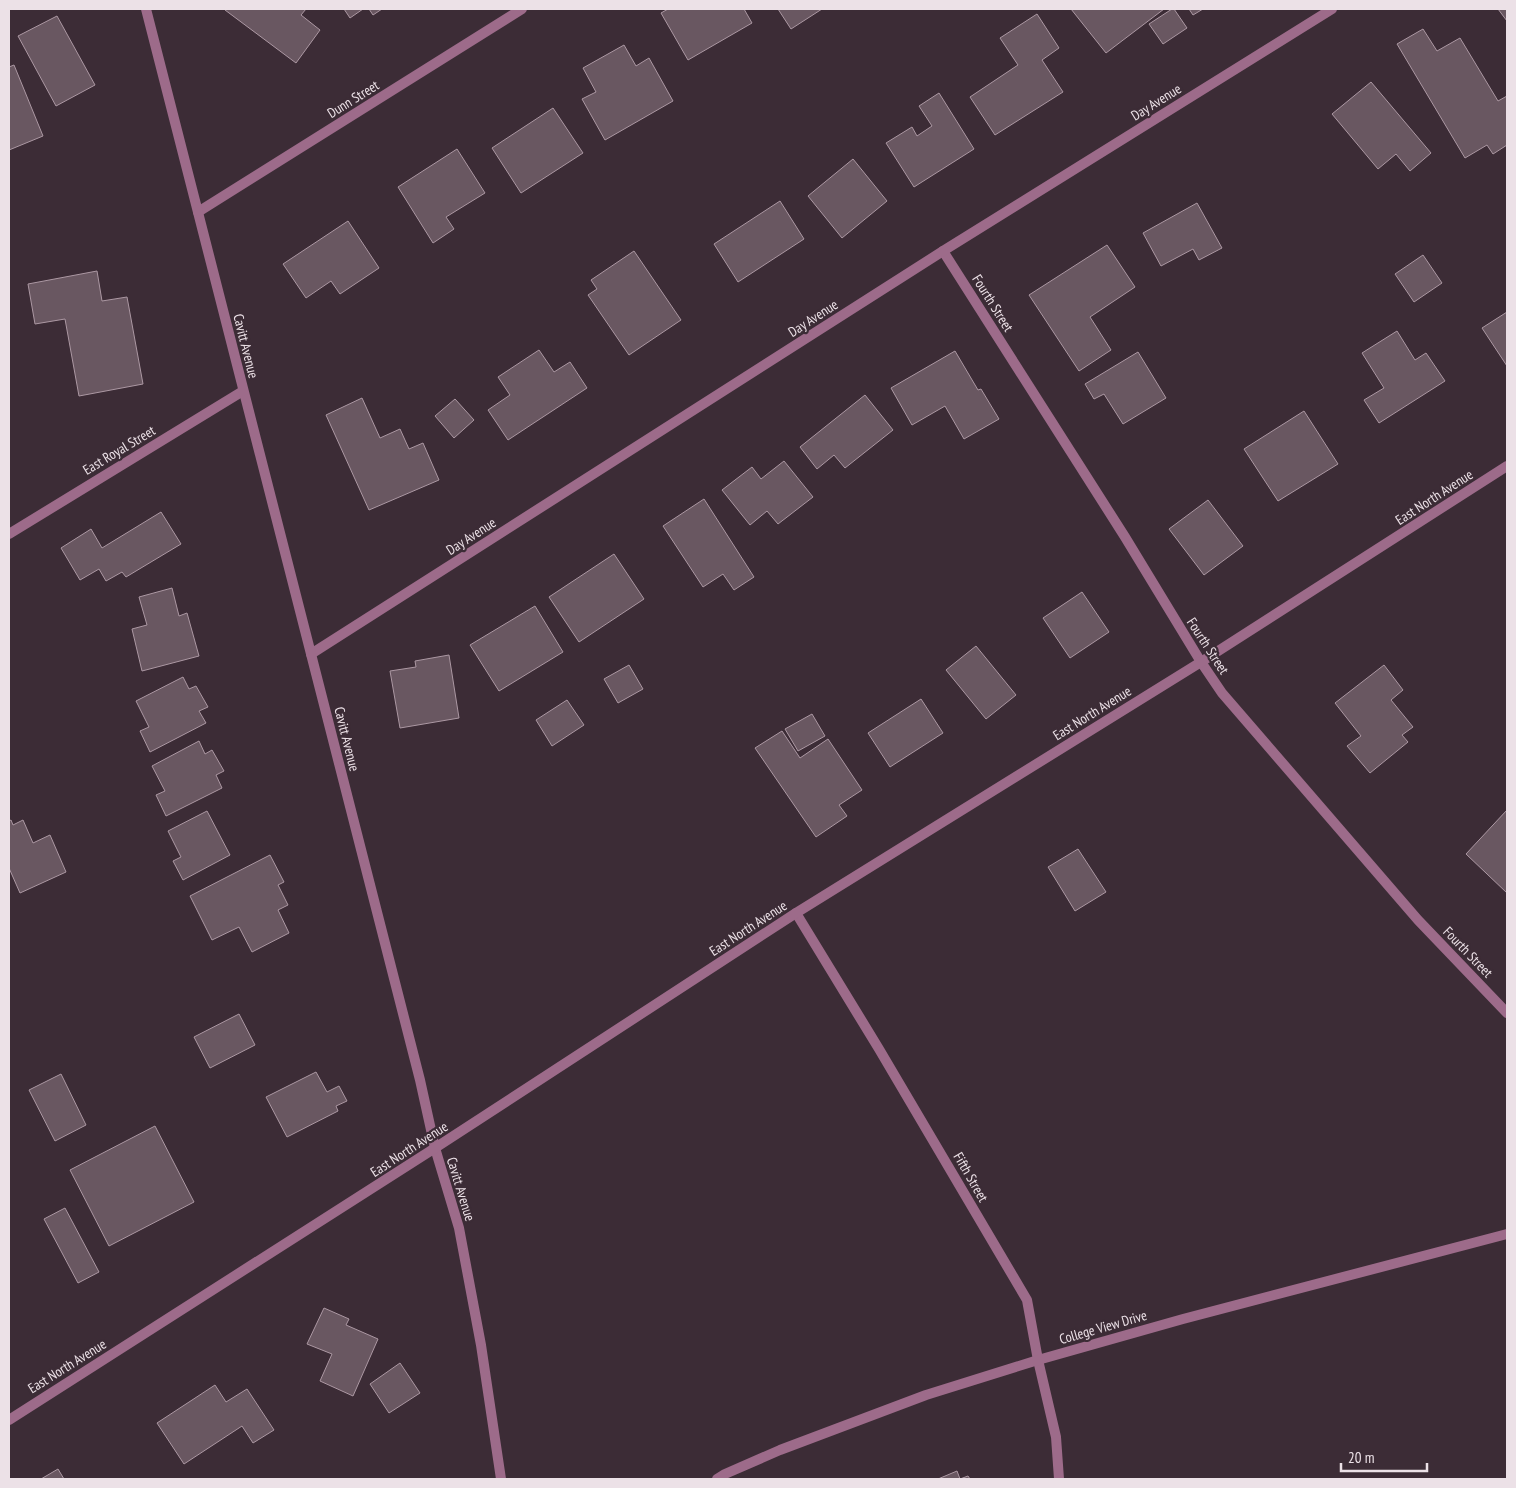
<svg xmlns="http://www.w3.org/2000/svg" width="1516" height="1488" viewBox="0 0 1516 1488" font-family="'PT Sans Narrow',sans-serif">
<rect width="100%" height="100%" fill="#3c2c36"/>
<!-- building -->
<g fill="#695761" stroke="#ac98a3">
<polygon points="226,9 306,9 301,15 320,30 296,63 225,10"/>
<polygon points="344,9 363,9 350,18"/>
<polygon points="369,9 382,9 373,15"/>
<polygon points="668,9 744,9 752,23 688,60 661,13"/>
<polygon points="778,9 822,9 791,29"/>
<polygon points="1071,9 1164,9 1106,53"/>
<polygon points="1172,9 1174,9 1187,28 1163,44 1149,24"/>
<polygon points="1189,9 1203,9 1193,15"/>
<polygon points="1498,9 1507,9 1507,21"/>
<polygon points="1037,14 1059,48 1042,60 1063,92 995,135 970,97 1018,65 1000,38"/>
<polygon points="57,16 95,85 56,106 18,36"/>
<polygon points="1423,29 1437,51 1460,38 1498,101 1507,96 1507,145 1493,154 1487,145 1465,158 1397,44"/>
<polygon points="624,45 636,66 649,58 673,101 605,140 582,99 596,92 583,68"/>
<polygon points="14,65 43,136 9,150 9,67"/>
<polygon points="1371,82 1431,153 1410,171 1396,154 1378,169 1332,114"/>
<polygon points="939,93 974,149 914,187 886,143 912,127 917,136 932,126 919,106"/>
<polygon points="553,108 583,153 521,193 492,148"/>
<polygon points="457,149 485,193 446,217 454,229 433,243 398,187"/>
<polygon points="853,159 887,201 842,238 808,196"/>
<polygon points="780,201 804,239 738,282 714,244"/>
<polygon points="1197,203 1222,248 1199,260 1193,249 1161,266 1143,233"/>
<polygon points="348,221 379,268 340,294 331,281 306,298 283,264"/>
<polygon points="1107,245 1135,287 1090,317 1111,350 1079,371 1029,295"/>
<polygon points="634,251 681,320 629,355 588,295 597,289 591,280"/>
<polygon points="1423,255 1442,283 1414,302 1395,274"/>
<polygon points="97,271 102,301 127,297 143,384 79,396 65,319 35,324 28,284"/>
<polygon points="1507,312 1507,366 1482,328"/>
<polygon points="1397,331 1415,360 1426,353 1445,381 1379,423 1364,400 1384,388 1362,353"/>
<polygon points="539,350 554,372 570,362 587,388 508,440 488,410 510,395 498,377"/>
<polygon points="955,351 978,390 981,389 999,419 964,439 945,406 912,425 891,388"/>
<polygon points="1138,352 1166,398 1123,424 1104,394 1094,399 1085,384"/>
<polygon points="865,395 893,430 845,468 834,455 817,469 800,447"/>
<polygon points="362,398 380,438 400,429 409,449 423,443 439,480 369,510 326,415"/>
<polygon points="455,399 474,420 454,438 435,416"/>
<polygon points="1304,411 1338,464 1278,501 1244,449"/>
<polygon points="784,461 813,497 778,524 767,511 750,525 722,490 752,467 761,479"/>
<polygon points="704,499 754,577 734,590 723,574 703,587 663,526"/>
<polygon points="1208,500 1243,546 1204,575 1169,529"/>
<polygon points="161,512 181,544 126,577 122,572 106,581 99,569 80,580 61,548 91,529 102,548"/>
<polygon points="614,554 644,599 579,642 549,597"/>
<polygon points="172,588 179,616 187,613 199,656 142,671 132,629 147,625 139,597"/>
<polygon points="1082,592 1109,632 1070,658 1043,618"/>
<polygon points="535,606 563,652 499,691 470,645"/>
<polygon points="976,646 1016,695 986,719 946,670"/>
<polygon points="449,655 459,718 400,728 390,671 416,667 415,661"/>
<polygon points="629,665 643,689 618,703 604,679"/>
<polygon points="1384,665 1403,690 1391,700 1413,727 1402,735 1408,742 1370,773 1347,746 1361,736 1335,703"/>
<polygon points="183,677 189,689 196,686 208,707 199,711 206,723 150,752 140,731 149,727 136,701"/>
<polygon points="921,699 943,733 890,767 868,733"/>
<polygon points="567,700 584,725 552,746 536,720"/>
<polygon points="812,714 825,736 798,751 785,729"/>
<polygon points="782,731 800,758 828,739 862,790 839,805 847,816 816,837 755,748"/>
<polygon points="199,741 205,754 212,750 224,771 216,775 222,788 166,816 156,795 165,791 152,766"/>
<polygon points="1507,810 1507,893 1466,854"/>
<polygon points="207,811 230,855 183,880 173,861 181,857 168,831"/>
<polygon points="11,820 13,825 23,820 33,843 50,835 66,872 20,893 9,868 9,821"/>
<polygon points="1078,849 1106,892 1075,911 1048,867"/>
<polygon points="270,855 284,882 278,885 288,905 278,910 289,933 252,952 239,927 212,940 190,896"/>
<polygon points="239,1014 255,1045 210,1068 194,1037"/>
<polygon points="316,1072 327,1092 339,1086 347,1101 336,1106 338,1111 287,1137 266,1097"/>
<polygon points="61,1074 86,1125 55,1141 29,1090"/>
<polygon points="155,1126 194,1202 109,1246 70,1170"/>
<polygon points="65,1208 99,1272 78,1283 44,1219"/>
<polygon points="324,1308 349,1319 346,1325 378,1339 353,1396 320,1381 332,1354 307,1344"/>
<polygon points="400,1363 420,1393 389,1413 370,1384"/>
<polygon points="215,1385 226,1402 247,1389 274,1430 253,1443 242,1426 184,1464 157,1423"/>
<polygon points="58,1469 64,1479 41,1479"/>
<polygon points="957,1471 960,1479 968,1476 970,1479 938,1479"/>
</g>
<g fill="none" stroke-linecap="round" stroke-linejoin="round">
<!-- minor -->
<g stroke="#9d6b8a" stroke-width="10">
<polyline points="198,212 522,9"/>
<polyline points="943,251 1125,537 1201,662 1222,693 1418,920 1507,1013"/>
<polyline points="9,534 243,391"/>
<polyline points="311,654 943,251 1332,9"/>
<polyline points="796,913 879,1049 1027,1300 1038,1360 1056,1437 1059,1479"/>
<polyline points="435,1148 459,1228 481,1345 501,1479"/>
<polyline points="717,1479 725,1474 780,1450 926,1395 1038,1360 1183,1319 1507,1234"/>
</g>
<!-- tertiary -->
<g stroke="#9d6b8a" stroke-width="10">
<polyline points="146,9 420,1080 435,1148"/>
<polyline points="9,1420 435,1148 796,913 1201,662 1507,466"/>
</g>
</g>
<g text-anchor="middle" stroke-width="4.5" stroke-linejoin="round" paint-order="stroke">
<!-- street labels -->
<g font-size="14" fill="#ece1e7" stroke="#3c2c36">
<text transform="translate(353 99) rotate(-32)" y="5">Dunn Street</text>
<text transform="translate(1156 102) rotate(-32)" y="5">Day Avenue</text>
<text transform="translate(993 303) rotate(58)" y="5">Fourth Street</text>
<text transform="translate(813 318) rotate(-33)" y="5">Day Avenue</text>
<text transform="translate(246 346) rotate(76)" y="5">Cavitt Avenue</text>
<text transform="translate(119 450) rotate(-31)" y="5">East Royal Street</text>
<text transform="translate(1434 497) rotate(-33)" y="5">East North Avenue</text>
<text transform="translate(471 536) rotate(-33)" y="5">Day Avenue</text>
<text transform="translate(1208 646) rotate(57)" y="5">Fourth Street</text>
<text transform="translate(1092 713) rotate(-32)" y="5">East North Avenue</text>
<text transform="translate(347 739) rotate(76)" y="5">Cavitt Avenue</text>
<text transform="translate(748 928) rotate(-33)" y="5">East North Avenue</text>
<text transform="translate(1468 952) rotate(46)" y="5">Fourth Street</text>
<text transform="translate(409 1149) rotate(-33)" y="5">East North Avenue</text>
<text transform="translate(971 1177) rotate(60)" y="5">Fifth Street</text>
<text transform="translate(461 1189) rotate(73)" y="5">Cavitt Avenue</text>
<text transform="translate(1103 1327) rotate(-16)" y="5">College View Drive</text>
<text transform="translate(67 1366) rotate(-32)" y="5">East North Avenue</text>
</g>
</g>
<!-- border -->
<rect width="1516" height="1488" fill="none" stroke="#ece1e7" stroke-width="20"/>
<!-- scale -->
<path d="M1341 1463v8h86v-8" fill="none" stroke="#ece1e7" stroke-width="2.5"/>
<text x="1348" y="1463" font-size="15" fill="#ece1e7" stroke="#3c2c36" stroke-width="4" paint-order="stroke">20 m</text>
</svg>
